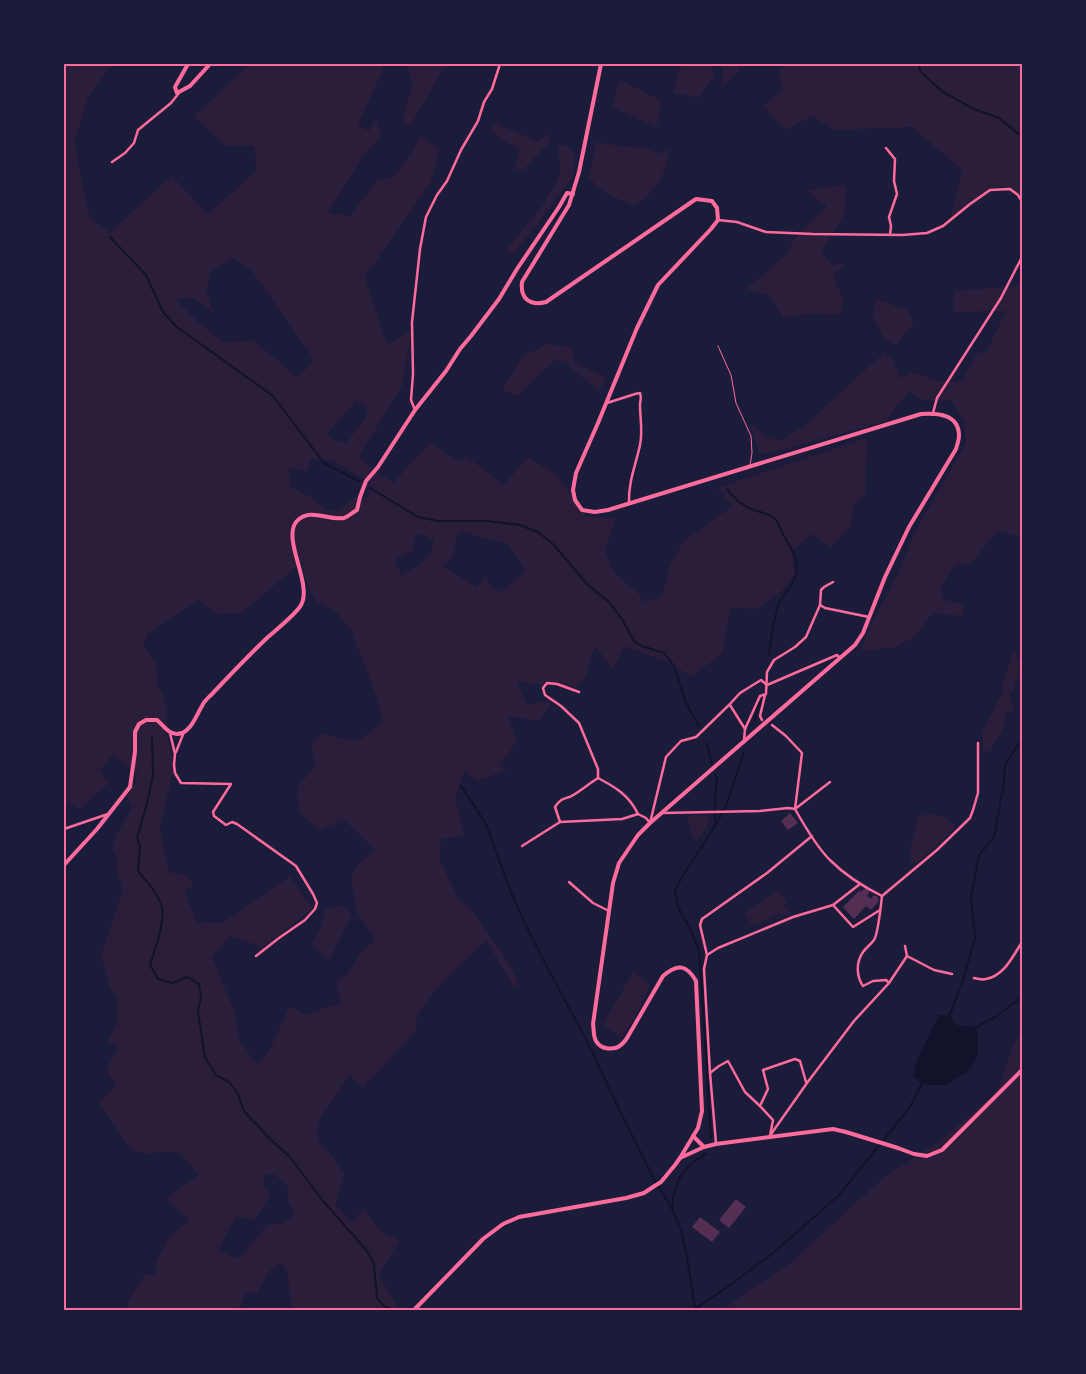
<svg xmlns="http://www.w3.org/2000/svg" width="1086" height="1374" viewBox="0 0 1086 1374" font-family="'DM Sans',sans-serif">
<rect width="100%" height="100%" fill="#1b1b3a"/>
<!-- green -->
<g fill="#2a1e3b" fill-rule="evenodd">
<path d="M64,64H112L88,98L75,140L79,169L90,218L110,232L172,176L208,214L257,170L254,146L224,145L194,117L249,64H382V72L358,125L369,131L375,119L381,135L361,159L328,213L350,216L378,179L394,177L414,148L420,136L440,148L431,182L365,277L387,345L412,330L402,386L359,456L369,466L393,483L430,442L459,462L466,456L504,485L528,457L556,474L587,517L616,518L605,551L614,572L639,594L644,602L662,596L670,565L683,542L732,506L717,488L867,438L865,494L853,506L851,525L831,548L812,534L793,550L794,575L783,590L757,609L730,608L723,653L691,677L671,663L624,646L613,670L595,645L586,676L576,688L517,682L527,704L552,701L540,721L508,716L517,741L499,767L510,768L477,781L465,771L455,797L465,836L441,839L440,860L458,898L471,909L487,932L512,968L520,988L512,984L486,940L443,982L423,1006L417,1015L416,1031L363,1088L350,1075L319,1120L317,1134L321,1146L333,1156L335,1162L345,1174L335,1204L352,1222L364,1208L381,1232L400,1240L379,1275L396,1304V1310H292L287,1272L282,1263L271,1269L256,1294L247,1292L239,1308L240,1310H128V1301L145,1274L155,1276L156,1262L169,1237L189,1221L166,1198L199,1175L181,1153L157,1151L152,1155L131,1150L99,1102L116,1086L106,1070L118,1047L107,1042L117,1023V998L109,985L101,955L123,889L117,872V857L112,849L116,836L132,807L127,798L138,774L113,755L100,770L109,783L79,810L69,802L64,806ZM234,258L252,271L314,360L298,378L253,340L225,343L201,325L176,300L194,298L214,313L206,291L211,271ZM356,401L367,407V416L347,442L334,441L327,434ZM311,459L333,461L371,483L367,498H354L339,511L326,510L310,497L290,486L289,468L307,471ZM466,532L478,537L508,544L525,571L499,593L485,578L477,587L443,566L453,557L458,533ZM419,533L434,540L430,555L416,567L401,575L395,560L414,550V539ZM302,562L308,588L318,603L335,611L351,630L378,701L382,723L357,741L321,734L311,744L315,766L297,788L299,813L319,830L344,820L375,850L357,865L351,876L356,911L375,940L361,952L347,975L335,981L341,1002L306,1015L290,1006L268,1053L257,1064L239,1040L236,1015L212,957L230,936L263,947L313,909L290,876L223,923L197,922L184,890L194,886L188,876L169,872L160,829L174,765L167,735V708L163,695L158,686L156,663L143,645L148,633L199,600L216,614L242,613ZM274,1174L288,1187V1201L294,1214L284,1223L267,1225L239,1259L219,1250L236,1216L255,1220L271,1194L264,1186V1175Z"/>
<polygon points="407,64 446,64 410,126 402,122 412,85"/>
<polygon points="682,64 712,64 714,76 699,98 673,93 679,69"/>
<polygon points="723,64 739,64 739,72 722,87"/>
<polygon points="786,64 1022,64 1022,200 1000,186 949,223 962,170 912,127 833,130 813,116 785,130 763,106 782,90 780,73"/>
<polygon points="618,79 662,101 656,128 613,107"/>
<polygon points="497,123 501,126 537,141 550,133 549,143 523,170 514,169 520,149 501,140 490,129"/>
<path d="M596,142L621,146L646,148L658,154L669,149C668,155 667,163 665,169C659,184 648,199 634,206L605,193L589,178Z"/>
<polygon points="564,144 576,155 573,177 556,198 537,225 513,254 506,250 543,205 555,184 561,171 558,147"/>
<polygon points="846,185 845,213 821,252 832,265 846,263 833,275 844,302 839,315 811,313 783,318 770,296 746,289 786,255 794,239 827,206 806,190"/>
<polygon points="1022,275 1022,537 998,531 970,564 955,565 940,588 944,600 963,604 963,616 933,613 914,637 896,647 861,651 869,628 898,574 915,532 966,443 964,421 951,400 925,401 909,392 896,407 887,421 765,454 759,452 751,428 754,426 766,437 780,441 805,425 885,352 893,359 900,378 912,372 937,381 961,382 977,353 986,352 1006,311 953,312 954,291 1016,286"/>
<polygon points="876,299 907,310 914,322 896,346 883,337 872,315"/>
<polygon points="547,344 572,347 574,362 607,378 599,390 571,369 566,361 555,360 518,396 502,390 522,357"/>
<polygon points="1014,649 1021,665 1018,675 1022,676 1022,680 1016,679 1014,690 1009,691 1014,711 1006,713 1002,731 990,751 983,751 983,730 1003,692 1003,682"/>
<polygon points="930,814 944,817 954,824 954,829 917,863 911,863 911,845 918,816"/>
<polygon points="707,815 710,822 697,840 692,837 687,816"/>
<polygon points="778,890 787,903 784,905 786,909 788,908 789,914 779,914 755,925 754,924 748,926 747,925 750,922 744,913"/>
<path d="M340,905L352,915L329,960L311,944C319,934 322,922 325,910Z"/>
<polygon points="634,971 650,986 636,1016 621,1038 603,1024"/>
<polygon points="1022,1031 1022,1310 723,1310 748,1291 787,1266 884,1177 940,1141 997,1092 1013,1045"/>
</g>
<!-- water -->
<polygon fill="#12122b" points="939,1015 950,1015 956,1025 977,1027 978,1055 970,1070 945,1085 930,1085 922,1083 913,1077 917,1060"/>
<g fill="none" stroke-linecap="round" stroke-linejoin="round">
<!-- stream -->
<g stroke="#12122b" stroke-width="2">
<polyline points="918,64 921,72 943,92 976,110 999,118 1016,132 1022,136"/>
<polyline points="110,237 146,275 163,312 177,327 273,396 324,463 359,481"/>
<polyline points="370,488 418,517 438,521 486,521 520,525 538,532 554,545 588,585 610,603 623,621 634,641 642,646 664,653 674,666 686,703 699,726"/>
<path d="M727,489C734,499 743,506 754,510C761,513 769,513 775,519C778,522 780,528 782,532C789,546 800,559 796,575C792,588 780,596 777,609C773,623 771,639 769,654"/>
<polyline points="754,721 760,701"/>
<path d="M152,737L153,775L147,804L137,837L140,847L138,871C147,882 158,893 162,907C165,922 155,950 150,965L158,979L172,983L187,977L199,984L201,997L198,1012L205,1057L216,1075L229,1082L238,1094L244,1111L270,1139L290,1157L323,1201L367,1251L374,1264L377,1298L384,1306L393,1310"/>
<polyline points="707,743 712,764"/>
<polyline points="461,786 486,824 511,892 525,924 547,967 587,1041 619,1109 653,1177 672,1209 680,1227 686,1251 695,1308"/>
<polyline points="715,824 715,801 717,781 715,774"/>
<polyline points="949,1017 963,980 975,938 971,898 979,855 994,837 1003,788 1005,765 1017,746 1022,740"/>
<polyline points="976,1027 997,1016 1022,997"/>
<polyline points="711,1137 700,958 698,948 690,929 678,907 675,890 685,872 715,826 726,806 744,752"/>
<path d="M672,1208C674,1181 683,1166 706,1154"/>
<polyline points="693,1310 726,1288 777,1250 840,1194 910,1107 923,1082"/>
</g>
</g>
<!-- building -->
<g fill="#542f53">
<polygon points="790,813 798,823 788,830 781,821"/>
<polygon points="864,889 867,889 869,891 869,893 867,896 871,899 873,896 877,896 879,901 871,910 866,906 854,919 843,907 860,890 861,892"/>
<polygon points="736,1199 746,1207 729,1228 719,1220"/>
<polygon points="700,1217 720,1232 712,1242 692,1227"/>
</g>
<g fill="none" stroke-linecap="round" stroke-linejoin="round">
<!-- service -->
<polyline stroke="#ff6b9d" stroke-width="1" points="718,346 731,375 736,403 751,436 752,453 750,465"/>
<!-- minor -->
<g stroke="#ff6b9d" stroke-width="2.5">
<polyline points="886,148 895,159 894,181 897,194 889,217 891,226 890,235"/>
<polyline points="112,162 125,153 134,143 138,130 171,103 179,93"/>
<polyline points="718,220 737,222 766,232 813,234 902,235 927,233 943,226 970,204 990,190 1010,189 1018,195 1022,202"/>
<path d="M607,403L635,394L640,393C642,398 640,400 640,405C640,418 643,431 640,445C636,464 628,483 629,503"/>
<polyline points="415,410 411,400 413,374 412,322 420,249 426,217 437,195 447,181 461,150 478,121 484,102 492,89 500,64"/>
<polyline points="933,413 937,398 1001,298 1022,257"/>
<polyline points="833,582 824,587 821,590 820,605 825,608 869,617"/>
<polyline points="767,685 837,655 840,658"/>
<path d="M579,692L557,684L547,683L543,688L545,695L561,706L579,723L598,769V778C615,787 629,795 638,814"/>
<polyline points="730,705 745,729 744,740"/>
<polyline points="762,720 760,716 765,695"/>
<polyline points="772,725 786,736 802,753 795,809"/>
<polyline points="745,729 760,696 766,694 767,672 774,660 795,647 806,637 820,605"/>
<polyline points="170,733 175,754 174,765 175,773 181,783 231,784 213,812 214,816 226,825 232,822 237,824 296,866 313,894 317,903 315,909 305,920 279,938 256,956"/>
<polyline points="176,752 184,732"/>
<path d="M598,778C590,783 583,789 575,794C565,801 563,795 555,807L560,822L622,819L638,814L646,818L650,823L666,757L681,741L696,737L729,705L740,693L761,680L767,685"/>
<polyline points="795,809 830,782"/>
<path d="M662,813L760,811L788,808L795,809C804,825 818,849 831,861C846,876 864,887 882,896"/>
<polyline points="64,829 108,814"/>
<polyline points="522,846 560,822"/>
<polyline points="569,882 593,903 609,911"/>
<polyline points="882,896 937,850 970,818 973,810 978,793 978,743"/>
<path d="M882,896C881,905 878,934 874,940C871,944 866,948 863,952C856,962 856,976 863,986L873,981L886,980L889,983"/>
<polyline points="833,905 853,927 880,910"/>
<polyline points="707,955 700,925 702,919 767,873 812,836"/>
<polyline points="907,956 934,970 952,974"/>
<path d="M974,978C978,979 983,980 986,979C1004,976 1013,956 1022,942"/>
<polyline points="710,1073 719,1066 728,1061 745,1092 760,1106 773,1120 770,1136"/>
<polyline points="760,1106 768,1089 763,1070 795,1059 800,1061 806,1082"/>
<polyline points="769,1137 807,1083 854,1021 889,983 907,956 905,946"/>
<polyline points="716,1143 710,1073 704,969 707,955 718,948 793,917 833,905 860,884"/>
</g>
<!-- tertiary -->
<g stroke="#ff6b9d" stroke-width="4">
<polyline points="188,64 175,87 177,93 190,86 210,64"/>
<path d="M64,865L97,829L130,787L135,752V732L139,724L146,720H157C165,727 170,737 182,733C192,729 197,714 202,706C204,701 208,698 212,694C230,675 248,656 268,637C276,630 296,614 301,605C313,584 281,538 297,521C310,507 328,521 344,518C348,517 353,512 357,510L360,497L366,481L378,467L415,410L446,371L460,349L471,336L499,299L517,269L559,207L567,193L573,194"/>
</g>
<!-- secondary -->
<g stroke="#ff6b9d" stroke-width="4">
<polyline points="693,1136 704,1147"/>
<polyline points="680,1158 704,1147 716,1144 833,1129 846,1132 898,1148 914,1154 927,1156 942,1150 1022,1070"/>
<path d="M414,1310L483,1239L503,1224L519,1217L626,1198L644,1193L653,1187L661,1182L675,1165L680,1158L698,1128L702,1111L696,981C687,965 678,963 663,976L627,1038C626,1040 624,1042 622,1044C615,1051 601,1050 596,1041C593,1036 594,1029 593,1024L613,883L619,863L638,835L650,823L855,645L863,633L885,577L909,527L956,449C957,445 959,440 959,436C959,414 938,413 921,414L608,510L595,512L582,510L575,500L573,490L576,473L598,423L637,328L658,285L711,229L718,220L717,208L712,201L696,199L546,302C530,306 520,299 522,282L569,205L579,172L601,64"/>
</g>
</g>
<!-- border -->
<rect width="1086" height="1374" fill="none" stroke="#1b1b3a" stroke-width="130"/>
<rect x="65" y="65" width="956" height="1244" fill="none" stroke="#ff6b9d" stroke-width="2"/>
</svg>
